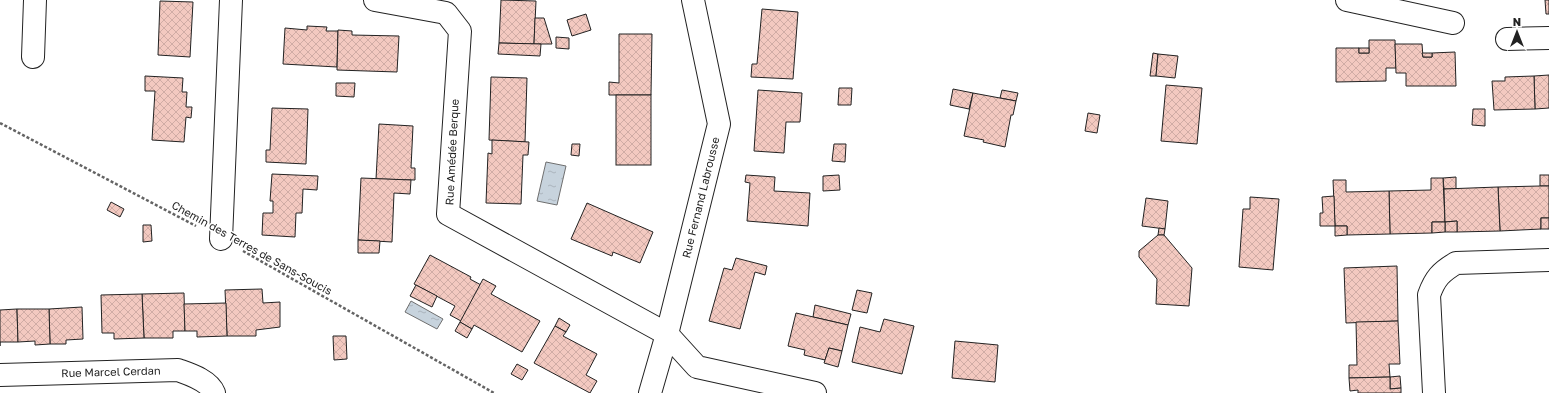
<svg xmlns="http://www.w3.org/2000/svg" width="1549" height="393" viewBox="0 0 1549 393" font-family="'Golos Text',sans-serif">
<defs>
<pattern id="water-ripples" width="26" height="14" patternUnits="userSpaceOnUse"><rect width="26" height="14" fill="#c7d3dd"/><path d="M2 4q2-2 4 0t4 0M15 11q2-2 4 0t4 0" fill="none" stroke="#abb5bd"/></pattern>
<pattern id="building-cross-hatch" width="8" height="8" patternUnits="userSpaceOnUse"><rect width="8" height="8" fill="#f3c9c0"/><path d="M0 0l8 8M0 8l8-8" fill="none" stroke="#d0aca5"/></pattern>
</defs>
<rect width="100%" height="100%" fill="#fff"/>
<!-- water -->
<g fill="url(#water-ripples)" stroke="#6f6f6f">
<polygon points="546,162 566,166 557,205 537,201"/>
<polygon points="411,301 443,319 437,329 405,312"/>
</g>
<!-- building -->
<g fill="url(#building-cross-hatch)" stroke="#222">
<polygon points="501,0 536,1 534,44 499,43"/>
<polygon points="1545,0 1549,0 1549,14 1546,14"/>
<polygon points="160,1 193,2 190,57 158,55"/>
<polygon points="762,9 798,12 793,79 751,77 752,64 757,64"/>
<polygon points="586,14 591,30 572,36 567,20"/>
<polygon points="535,18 544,18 552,44 534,44"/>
<polygon points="307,26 327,27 326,31 338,31 337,67 283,64 285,28 307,30"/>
<polygon points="338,30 352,31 352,35 399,36 397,72 337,70"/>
<polygon points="619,34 652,34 651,95 609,95 609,82 619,83"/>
<polygon points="556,37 569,38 569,49 556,48"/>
<polygon points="1369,40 1395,40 1396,68 1386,68 1386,81 1336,82 1336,48 1359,48 1359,53 1369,53"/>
<polygon points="499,43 541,44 540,56 498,54"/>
<polygon points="1395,44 1422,44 1423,57 1432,57 1432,53 1455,52 1456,86 1406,86 1406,73 1396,73"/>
<rect x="1359" y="48" width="10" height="5"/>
<polygon points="1153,53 1158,54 1156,76 1150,76"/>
<polygon points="1422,53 1432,53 1432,57 1423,57"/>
<polygon points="1158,54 1178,56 1175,78 1156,76"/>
<polygon points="1549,75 1549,108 1535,109 1534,76"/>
<polygon points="145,76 183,78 182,92 187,92 186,107 192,107 191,118 186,117 184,142 152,140 155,91 145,91"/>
<polygon points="1534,76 1535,109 1494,110 1492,81 1505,81 1505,77"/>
<polygon points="491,77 527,78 525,142 489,140"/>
<polygon points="336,83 355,83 354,97 336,96"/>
<polygon points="1166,85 1202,88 1197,144 1161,141"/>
<polygon points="839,88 852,88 851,105 838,105"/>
<polygon points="953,89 973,93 969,109 950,105"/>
<polygon points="758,90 802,93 800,122 786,122 784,153 754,151"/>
<polygon points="1002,90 1018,93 1016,101 1000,98"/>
<polygon points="973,93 1016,101 1013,115 1011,115 1005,147 983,142 984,140 964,136"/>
<rect x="616" y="95" width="35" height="70"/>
<polygon points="272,108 308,109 306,164 266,162 266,150 270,150"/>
<polygon points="1473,109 1485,109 1485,126 1472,125"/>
<polygon points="1088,113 1100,115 1097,133 1085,131"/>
<polygon points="379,124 413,126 411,168 415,168 415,180 376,179"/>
<polygon points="492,140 529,142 528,155 523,155 521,204 486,203 488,153 492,154"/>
<polygon points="572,144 580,144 579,156 571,155"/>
<polygon points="834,144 846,144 845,162 832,161"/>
<polygon points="272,174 318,176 317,190 303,189 302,213 296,213 295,237 262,235 263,213 273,213 273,201 270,201"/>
<polygon points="746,175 775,177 774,191 810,193 808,226 747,221 750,183 745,182"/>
<polygon points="839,175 840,190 823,191 823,176"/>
<rect x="1540" y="175" width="9" height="11"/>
<polygon points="1456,177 1456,189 1444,189 1443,178"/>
<polygon points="361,178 411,180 410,194 394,193 392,242 358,240"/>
<polygon points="1431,178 1443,178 1445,222 1432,222 1432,233 1390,234 1389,191 1431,190"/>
<polygon points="1333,180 1346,180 1346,192 1389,191 1390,234 1347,235 1347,226 1335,226"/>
<polygon points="1540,186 1549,186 1549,218 1541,218 1541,229 1500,231 1498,187"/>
<polygon points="1498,187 1500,231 1457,232 1457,221 1445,222 1444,189"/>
<polygon points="1334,196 1335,226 1320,226 1320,213 1323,213 1322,197"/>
<polygon points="1250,197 1279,199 1273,270 1239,267 1243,209 1250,209"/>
<polygon points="1146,198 1168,201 1165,229 1142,226"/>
<polygon points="111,202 124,209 120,217 107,210"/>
<polygon points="587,203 653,232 640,263 613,252 612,256 571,239"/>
<rect x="1541" y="218" width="8" height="11"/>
<polygon points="1457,221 1457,232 1445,232 1445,222"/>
<polygon points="1432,222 1445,222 1445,232 1432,233"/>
<polygon points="143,225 151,225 152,241 143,242"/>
<polygon points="1335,226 1347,226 1347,235 1335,236"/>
<polygon points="1159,228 1165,229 1164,235 1158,235"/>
<polygon points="1158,235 1164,235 1192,268 1189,306 1156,304 1157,279 1139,257 1139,251"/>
<polygon points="358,240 380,241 379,253 358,253"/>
<polygon points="430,255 471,277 470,279 481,285 461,321 450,315 455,306 414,284"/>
<polygon points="736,258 767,266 765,275 755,272 740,329 709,321 724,268 732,270"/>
<polygon points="1397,266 1398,321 1346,323 1344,268"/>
<polygon points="483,279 496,286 491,294 540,321 522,352 474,325 472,329 460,322"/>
<polygon points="416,285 437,296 432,307 410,296"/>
<polygon points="262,289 263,303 280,302 280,327 256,330 256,336 227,336 225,290"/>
<polygon points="857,290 872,293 867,313 852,310"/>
<polygon points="184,293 185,331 173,331 173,338 144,338 142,294"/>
<polygon points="142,294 144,338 114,339 114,333 102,333 101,295"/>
<polygon points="226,303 227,336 197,337 197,331 185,331 184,304"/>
<polygon points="815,305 851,314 848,325 813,317"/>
<polygon points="82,307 83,339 66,340 66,344 50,344 49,309"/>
<polygon points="17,309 18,342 0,342 0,346 0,310"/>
<polygon points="17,309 49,309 50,344 35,345 35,341 18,342"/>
<polygon points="796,313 848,325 842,351 829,348 825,360 804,355 805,350 788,346"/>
<polygon points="559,318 570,325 566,332 555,326"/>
<polygon points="884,319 914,326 902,374 852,362 860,327 880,332"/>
<polygon points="1398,321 1400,364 1389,364 1390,377 1349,378 1349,365 1357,365 1356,322"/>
<polygon points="460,322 472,329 467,338 455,331"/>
<polygon points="555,326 566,332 563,336 597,354 586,375 597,381 590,393 534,363"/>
<polygon points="333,336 346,336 347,359 334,360"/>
<polygon points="955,341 998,345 995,382 952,378"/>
<polygon points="829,348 842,351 838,367 824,363"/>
<polygon points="517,364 528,370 522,380 511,374"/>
<polygon points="1400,376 1401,388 1390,389 1390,377"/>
<polygon points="1390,377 1390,389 1401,388 1401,393 1358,393 1358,390 1350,391 1349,378"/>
</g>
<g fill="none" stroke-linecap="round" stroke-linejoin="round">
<!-- minor casing -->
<g stroke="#222" stroke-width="24">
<g id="minor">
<polyline points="375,0 446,13 460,31 448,214 667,334 697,367 815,393"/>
<polyline points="1347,0 1453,23"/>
<polyline points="1507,39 1549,38"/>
<polyline points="33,57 35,0"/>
<polyline points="221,239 231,0"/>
<path id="s1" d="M0,375L178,370C189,374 209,380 214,393"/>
<path id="s2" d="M650,393L667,334L719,124L693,0"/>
<path d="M1434,393L1429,295C1435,278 1441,272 1456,263L1549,260"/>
</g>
</g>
<!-- path -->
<g stroke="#646464" stroke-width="2.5" stroke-dasharray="3 2" stroke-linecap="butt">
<polyline points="0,123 196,226"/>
<polyline points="243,251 494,393"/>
</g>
<!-- minor -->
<use href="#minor" stroke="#fff" stroke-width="22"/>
</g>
<g text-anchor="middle" stroke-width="3" stroke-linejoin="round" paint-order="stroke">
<!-- street labels -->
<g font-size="11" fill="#222" stroke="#fff">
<text transform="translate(452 152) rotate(-87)" y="4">Rue Amédée Berque</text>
<text dy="4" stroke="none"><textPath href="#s2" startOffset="202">Rue Fernand Labrousse</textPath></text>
<text transform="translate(252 248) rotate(29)" y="4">Chemin des Terres de Sans-Soucis</text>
<text dy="4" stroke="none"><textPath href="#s1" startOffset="111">Rue Marcel Cerdan</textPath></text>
</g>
</g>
<!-- north arrow -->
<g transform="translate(1517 32)" stroke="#ffffff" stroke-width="3" paint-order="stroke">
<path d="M0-3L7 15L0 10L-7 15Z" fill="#222222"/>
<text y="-6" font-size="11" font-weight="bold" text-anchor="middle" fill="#222222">N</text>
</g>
</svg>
